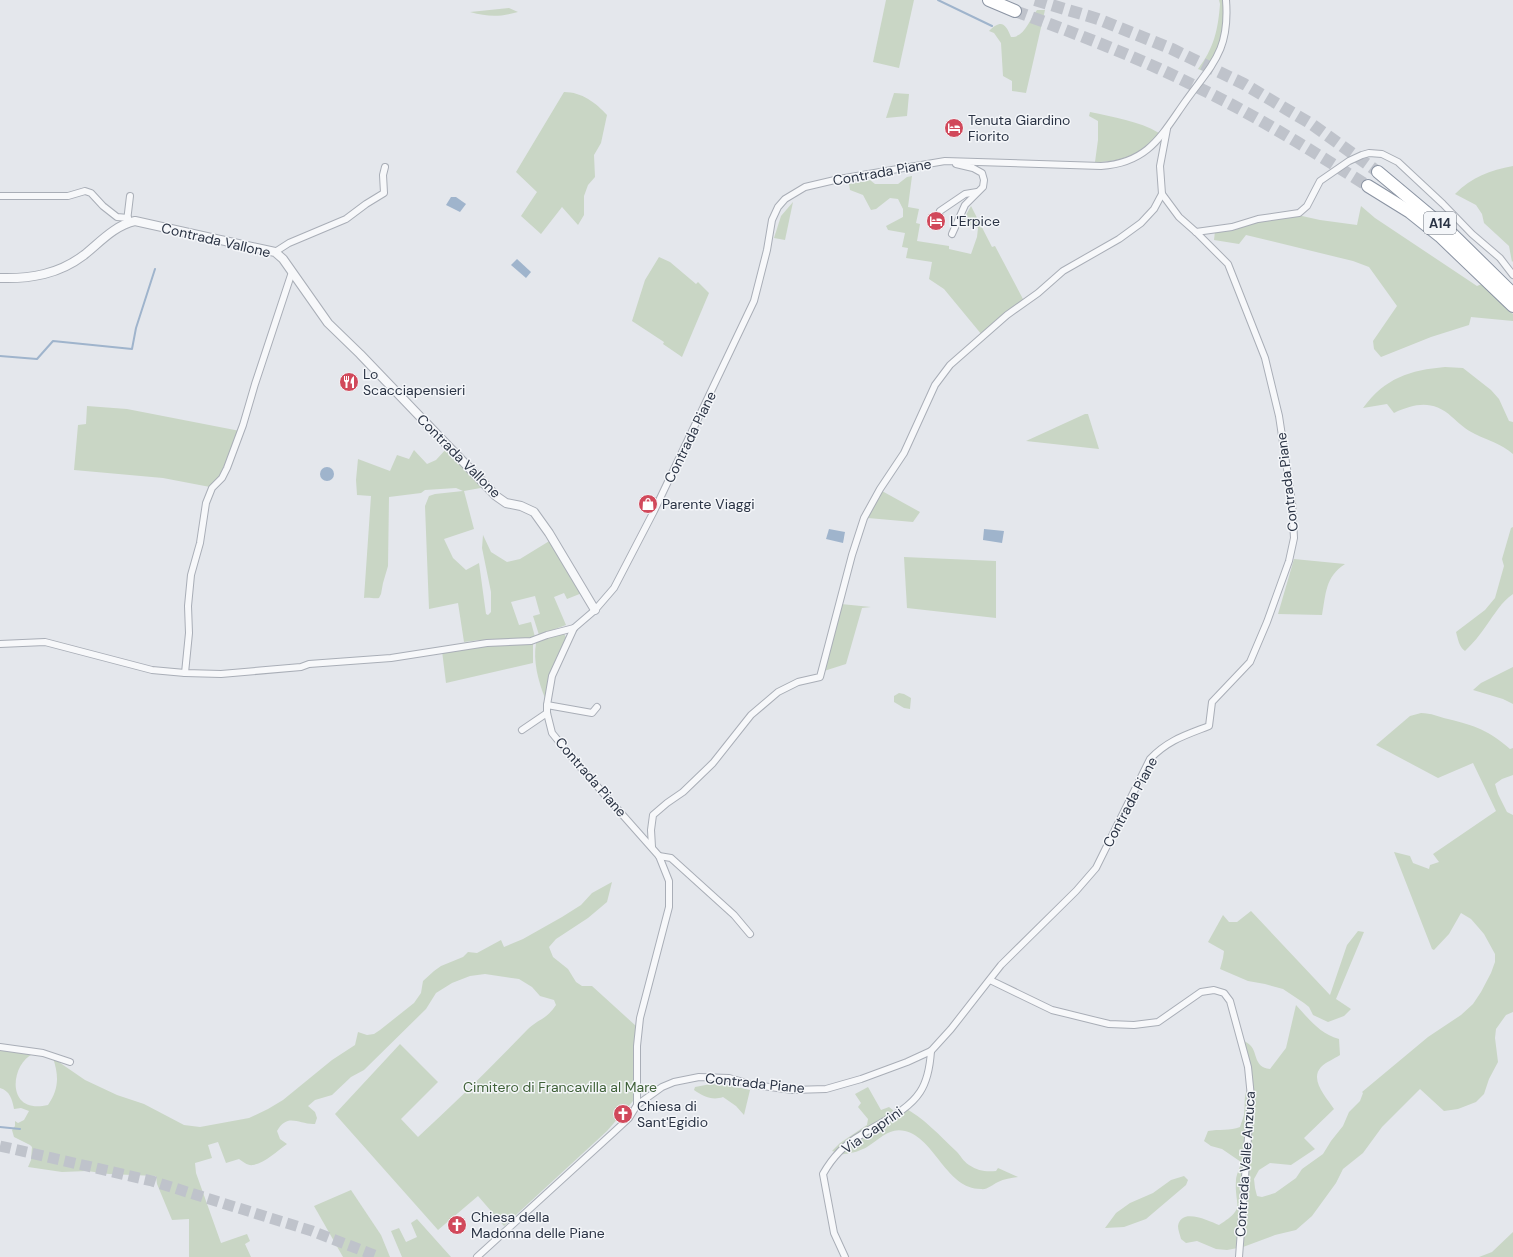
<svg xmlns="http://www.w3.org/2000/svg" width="1513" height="1257" viewBox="0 0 1513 1257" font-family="'DM Sans',sans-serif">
<rect width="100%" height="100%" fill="#e4e7ec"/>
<!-- green -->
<g fill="#c9d6c5">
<polygon points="886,0 914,0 899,68 873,62"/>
<path d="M1219,0H1224L1225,8L1220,48L1206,72L1198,69C1214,48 1218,30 1220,4Z"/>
<path d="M509,8L518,12C499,17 489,17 470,12Z"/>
<path d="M1037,10H1045L1026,93L1012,91V81L1003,76L1001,43L994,33L989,31C1002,18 1006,25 1011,37C1024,38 1030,19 1037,10Z"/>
<path d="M564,92C582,92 596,103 607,115L601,143L594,155L595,177L588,185L584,196V215L578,225L562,207L541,234L521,216L537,192L516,172Z"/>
<polygon points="894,93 909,94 907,116 886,118"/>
<path d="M1090,112C1113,117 1139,121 1159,133C1140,154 1124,162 1095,162L1098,140V121L1089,116Z"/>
<path d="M1513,166V261L1512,262L1509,246L1484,223L1482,214L1476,205L1455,194C1472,177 1490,170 1513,166Z"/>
<polygon points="912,176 908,207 919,209 916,223 920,224 917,241 949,246 949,249 971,254 977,237 978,228 962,222 971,206 992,247 995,246 1024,301 982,335 944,289 929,279 932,262 906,258 908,248 902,247 905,233 888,230 886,226 903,217 903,209 898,199 890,198 876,209 871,210 863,195 850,190 849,184 870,180 875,184 898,184 907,177"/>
<polygon points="793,202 785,240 774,238 781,216"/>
<polygon points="1361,206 1375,218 1477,286 1482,284 1513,314 1513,321 1471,317 1469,325 1431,337 1381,357 1374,349 1373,341 1397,306 1369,267 1353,261 1246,235 1239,244 1214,240 1215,231 1270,219 1302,216 1320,220 1357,225"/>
<polygon points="659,257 670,262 696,284 698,282 709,293 682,357 663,344 664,342 632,321 645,280"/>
<path d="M1445,367L1463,368L1491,390L1499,399L1509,421L1513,422V454C1500,443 1489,441 1475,434C1466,430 1459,423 1452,417C1433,400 1416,403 1394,413L1387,404L1363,408C1385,378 1410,370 1445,367Z"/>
<polygon points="87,406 127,409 240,431 223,474 210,487 163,478 74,470 78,425 86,424"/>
<polygon points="1085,414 1088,414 1099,449 1026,441"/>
<path d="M447,448L486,487L464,491L474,529L444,539L453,558L466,570L479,563L486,614L488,615L491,612V592L482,548L483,535L491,552L507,562L520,559L551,540L582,593L567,599L564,593L554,597L566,625L539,635L533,616L540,614L535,596L511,602L519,625L531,622L535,637C512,641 488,638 464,642L458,603L429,609L425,506L429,496L435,494L463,491L456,488L425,490L421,493L389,497L388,566L383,583L381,594L379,598C374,599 370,597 364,598L371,496L357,495L356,480L358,459L390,471L397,455L409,459L414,450L427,464L436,460Z"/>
<polygon points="882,491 920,512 913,522 868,518"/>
<path d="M1513,527V594C1502,601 1494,615 1486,626C1480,635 1473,643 1465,651C1459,647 1458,639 1456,632L1485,610L1495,598L1504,566L1502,559L1511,528Z"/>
<polygon points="904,557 996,561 996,618 907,608"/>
<path d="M1294,559L1345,564C1325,577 1326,594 1322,615L1278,614Z"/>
<polygon points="841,604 871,607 862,608 846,664 824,671"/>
<path d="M562,632L564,633L566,638L548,698H545C538,681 533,661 536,643Z"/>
<polygon points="533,643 533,663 446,683 442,651 480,645"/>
<polygon points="1513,667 1513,704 1503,699 1473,690 1481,683"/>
<polygon points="899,693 904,694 911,698 910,709 904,708 894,702 894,696"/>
<path d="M1421,713C1431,713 1439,717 1448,719C1476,726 1488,730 1510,749L1513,748V775L1502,779L1495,784L1498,794L1507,812L1513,815V1012L1506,1015L1496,1029L1495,1038L1498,1062L1489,1079L1484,1094L1476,1102L1458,1109L1444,1111L1420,1089L1382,1127L1363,1153L1343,1169L1336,1183L1312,1216L1296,1230L1275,1235L1243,1247L1227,1250L1216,1249L1197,1241L1186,1243L1181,1239C1180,1235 1178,1230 1178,1226C1181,1207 1209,1221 1219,1225C1247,1207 1234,1207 1236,1180C1236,1175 1240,1168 1241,1162L1222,1149L1211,1146L1204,1141L1208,1131C1219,1129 1230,1131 1240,1127C1241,1123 1243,1119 1244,1115C1246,1102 1242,1093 1252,1082L1244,1041C1246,1042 1248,1043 1250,1045C1258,1052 1253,1067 1270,1069L1286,1048L1296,1005C1310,1020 1319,1033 1339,1039L1340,1055C1334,1059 1326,1062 1321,1067C1309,1080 1327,1098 1334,1109L1304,1138L1315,1149L1291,1165L1270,1163L1259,1170L1254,1179L1255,1188L1257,1196L1262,1197L1275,1193L1296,1178L1302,1169L1323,1154L1331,1141L1343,1126L1349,1112L1360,1101L1363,1093L1362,1092L1428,1037L1461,1015L1473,1004L1481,992L1491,973L1495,962V954L1484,934L1478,927L1471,919L1461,913L1449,934L1434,950L1432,949L1394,852L1410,856L1413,863L1429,869L1430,865L1439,862L1433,854L1496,811L1473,763L1438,778L1376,745L1410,716Z"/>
<path d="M612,882L607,902L588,918L556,939L549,947L553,957L568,969L576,982L582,986H592L636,1026L633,1101L607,1131L504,1226L478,1196L438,1230L335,1114L400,1044L438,1082L401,1119L418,1137C455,1103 491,1067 527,1030C538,1019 546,1020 556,1005L554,1000L540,996L532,987L519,979L485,974L470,976L452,983L436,993L426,1009L364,1070L351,1077L332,1095L315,1100L308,1106L315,1112L317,1118L315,1124C299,1125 288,1112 277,1131L280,1139L287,1144C277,1151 265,1163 253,1165C248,1166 243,1162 239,1159L226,1163L218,1142L208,1145L212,1158L195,1163L196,1173L221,1243L247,1234L250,1241L245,1244L251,1257H189V1219L172,1220L157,1184L156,1176L109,1174L87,1171L62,1172L28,1167L31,1160L32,1147L30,1145L14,1137L12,1130L15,1126V1121L18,1123L24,1120L29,1111L21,1108L14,1109C12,1099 10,1091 0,1088V1049L33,1054C11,1063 4,1115 48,1105C59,1089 59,1076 53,1058L85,1080L117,1095L144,1104L184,1125L200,1127L249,1118L268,1109L283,1100L332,1060L355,1045L358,1032L367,1035L374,1034L380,1030L414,1003L421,993L423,981L434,971L441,966L463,957L468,952L477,953L501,940L504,947L523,939L562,917L581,905L592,893Z"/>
<polygon points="1251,911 1330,995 1347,945 1358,931 1364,932 1336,999 1351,1009 1344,1016 1328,1022 1313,1015 1309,1007 1304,1003 1283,989 1265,984 1248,981 1220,969 1223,958 1224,951 1208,942 1223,915 1229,922 1237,922"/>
<path d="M711,1084L728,1085L750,1090L744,1115L736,1106L723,1097C712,1101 703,1096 694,1090L695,1087Z"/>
<path d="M868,1087L881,1110L889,1107L894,1111L903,1107C923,1117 940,1136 956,1151C961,1156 963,1161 969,1165C978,1171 986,1172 996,1171L998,1168L1018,1177C1011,1178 1004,1179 998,1182C992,1185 987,1190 981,1189C946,1189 935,1138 905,1131C889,1127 880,1139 867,1147C862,1150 851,1154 844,1154C841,1155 836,1152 832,1151L840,1143L867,1125L868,1119L858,1107L861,1103L855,1094Z"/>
<polygon points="1184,1176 1188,1180 1186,1185 1146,1219 1124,1227 1105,1228 1116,1213 1130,1203 1153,1193 1171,1180"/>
<polygon points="351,1190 381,1235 390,1257 343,1257 314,1206"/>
<polygon points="417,1219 451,1257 402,1257 391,1231 399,1228 406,1242 417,1237 411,1223"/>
<polygon points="1513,1232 1513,1257 1479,1257 1492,1252"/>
</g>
<!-- water -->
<g fill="#9fb4cc">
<polygon points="451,197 456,197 466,204 460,212 446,205"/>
<polygon points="517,259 531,272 526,278 511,265"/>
<circle cx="327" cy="474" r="7"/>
<polygon points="829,529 845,532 843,543 826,539"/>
<polygon points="984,529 1004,531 1002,543 983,540"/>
</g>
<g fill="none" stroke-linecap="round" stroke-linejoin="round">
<!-- stream -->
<g stroke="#9fb4cc" stroke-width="2">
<polyline points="938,0 992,26"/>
<polyline points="0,356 37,359 53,341 132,349 136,328 155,269"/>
<polyline points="0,1127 20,1129"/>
</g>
<!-- trunk-tunnel -->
<polyline stroke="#bfc3cb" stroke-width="11" stroke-dasharray="11 5.5" stroke-linecap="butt" points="0,1146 152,1181 312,1231 379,1257"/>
<!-- motorway-tunnel -->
<g stroke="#bfc3cb" stroke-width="12" stroke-dasharray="12 6" stroke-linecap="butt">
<polyline points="1035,0 1098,19 1172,49 1244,84 1313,125 1378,172"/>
<path d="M1015,11C1077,34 1138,57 1197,87C1257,116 1312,151 1368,186"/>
</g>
<!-- minor casing -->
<g stroke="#a9aeb7" stroke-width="8">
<g id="minor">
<polyline points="0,196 68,196 85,191 91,193 103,206 117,217 128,218"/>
<polyline points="940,211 965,194 977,192"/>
<polyline points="127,221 130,196"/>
<polyline points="1196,232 1232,227 1258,219 1299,213 1307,206 1320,181 1349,161 1362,155 1369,153 1382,154 1398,162 1443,204 1472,234 1500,258 1513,275"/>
<polyline points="952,234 965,205 983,187 984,180 982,173 973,168 956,164"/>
<polyline points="275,252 289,243 346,219 366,204 384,193 383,175 385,167"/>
<polyline points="0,644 45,642 152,670 185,673 221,674 301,667 309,664 391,658 487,643 531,641 547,635 574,628"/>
<polyline points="185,673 189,633 188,606 191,575 200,543 206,503 212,488 222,478 227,468 243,425 255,384 292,272"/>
<polyline points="547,705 592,713 597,707"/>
<polyline points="522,730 547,713"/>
<polyline points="652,847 651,830 653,815 667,803 683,792 713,763 751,715 778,692 798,682 820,677 852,555 864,518 880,489 904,453 935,385 950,365 1007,315 1038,293 1063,271 1119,239 1141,223 1154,209 1162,194"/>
<polyline points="659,856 671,858 734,915 750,934"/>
<polyline points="990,980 1052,1010 1109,1024 1134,1025 1158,1022 1201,992 1214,990 1224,993 1230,1001 1248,1067 1251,1097 1239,1257"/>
<polyline points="0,1047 43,1053 70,1062"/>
<path d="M637,1105V1046L640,1018L669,907V881L659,856L574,760L552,733L547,713V705L552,676L574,628L595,610L614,588L654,511L754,301L767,250L772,220L778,207L785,199L805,187L839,179L945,161L1101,166C1148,163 1161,136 1185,102C1212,64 1230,51 1226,0"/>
<path d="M477,1257L615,1131L629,1118L637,1105L662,1087L674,1082L699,1077L729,1078L754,1085L793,1090L826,1089L861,1079L907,1062L931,1051L951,1029L1001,965L1076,891L1096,868L1150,759C1168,740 1186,735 1209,726L1212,702L1250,662L1267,622L1289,561L1294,538L1292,502L1279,416L1265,358L1228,264L1196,232L1179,217L1162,194L1160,166L1167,129"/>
<path d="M845,1257L834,1233L823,1174C832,1158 845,1144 861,1135C880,1122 907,1112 920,1092C928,1080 930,1066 931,1051"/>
</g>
</g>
<!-- tertiary casing -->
<g stroke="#a9aeb7" stroke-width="10">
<path id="tertiary" d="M0,278C31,279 59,274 84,255C99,243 115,225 135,221L275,252L283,259L328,323L360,354L496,496L506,503L521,506L534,512L549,533L595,610"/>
</g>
<!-- motorway casing -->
<g stroke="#8b94a3" stroke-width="14">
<g id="motorway">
<polyline points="989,0 1015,11"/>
<polyline points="1378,172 1452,234 1513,294"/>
<polyline points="1368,186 1410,212 1440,236 1513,306"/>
</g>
</g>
<!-- minor -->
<use href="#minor" stroke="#f7f8fa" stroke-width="6"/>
<!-- tertiary -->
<use href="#tertiary" stroke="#f7f8fa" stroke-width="8"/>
<!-- motorway -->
<use href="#motorway" stroke="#fff" stroke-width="12"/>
</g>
<!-- icons -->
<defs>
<g id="hotel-disc" transform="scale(1)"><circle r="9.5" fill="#d1495b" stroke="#f4f6f9"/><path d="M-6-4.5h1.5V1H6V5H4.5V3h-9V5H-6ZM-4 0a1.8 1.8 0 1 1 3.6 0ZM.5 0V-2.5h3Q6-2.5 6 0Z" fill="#fff"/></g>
<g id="restaurant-disc" transform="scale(1)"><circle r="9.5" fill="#d1495b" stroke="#f4f6f9"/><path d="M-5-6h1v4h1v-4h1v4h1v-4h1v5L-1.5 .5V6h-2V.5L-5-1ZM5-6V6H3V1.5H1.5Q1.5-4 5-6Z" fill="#fff"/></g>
<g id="shop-disc" transform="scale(1)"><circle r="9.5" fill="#d1495b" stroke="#f4f6f9"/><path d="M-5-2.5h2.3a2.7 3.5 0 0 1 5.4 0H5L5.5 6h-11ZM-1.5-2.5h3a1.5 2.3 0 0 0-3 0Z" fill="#fff"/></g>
<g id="church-disc" transform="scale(1)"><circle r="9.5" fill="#d1495b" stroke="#f4f6f9"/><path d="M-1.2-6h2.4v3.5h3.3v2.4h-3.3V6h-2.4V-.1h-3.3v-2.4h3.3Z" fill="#fff"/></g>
</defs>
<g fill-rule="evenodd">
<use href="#hotel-disc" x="954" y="128"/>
<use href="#hotel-disc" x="936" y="221"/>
<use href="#restaurant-disc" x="349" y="382"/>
<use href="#shop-disc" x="648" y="504"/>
<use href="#church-disc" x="623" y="1114"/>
<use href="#church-disc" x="457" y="1225"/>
</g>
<g text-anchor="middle" stroke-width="3" stroke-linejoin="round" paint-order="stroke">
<!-- shield labels -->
<rect fill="#f4f6f9" stroke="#676e7b" stroke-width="1" x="1424" y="212" width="32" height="22" rx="3"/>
<g font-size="13" font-weight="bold" fill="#2b3445">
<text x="1440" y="228">A14</text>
</g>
<!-- poi labels -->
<g font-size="14" fill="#2b3445" stroke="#f4f6f9" text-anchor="start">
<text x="968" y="125">Tenuta Giardino<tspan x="968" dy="16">Fiorito</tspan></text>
<text x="950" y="226">L'Erpice</text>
<text x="363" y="379">Lo<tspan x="363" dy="16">Scacciapensieri</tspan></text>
<text x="662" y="509">Parente Viaggi</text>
<text x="637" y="1111">Chiesa di<tspan x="637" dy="16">Sant'Egidio</tspan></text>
<text x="471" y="1222">Chiesa della<tspan x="471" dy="16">Madonna delle Piane</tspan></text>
</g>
<!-- street labels -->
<g font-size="14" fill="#2b3445" stroke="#f4f6f9">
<text transform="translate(882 172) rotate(-10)" y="5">Contrada Piane</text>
<text transform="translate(216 240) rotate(13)" y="5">Contrada Vallone</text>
<text transform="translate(690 437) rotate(-64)" y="5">Contrada Piane</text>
<text transform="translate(459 456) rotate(45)" y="5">Contrada Vallone</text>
<text transform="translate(1287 482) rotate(-97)" y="5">Contrada Piane</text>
<text transform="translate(591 777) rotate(49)" y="5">Contrada Piane</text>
<text transform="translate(1130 802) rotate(-62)" y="5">Contrada Piane</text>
<text transform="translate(755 1083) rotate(6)" y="5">Contrada Piane</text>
<text transform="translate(872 1130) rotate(-35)" y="5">Via Caprini</text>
<text transform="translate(1245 1164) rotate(-86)" y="5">Contrada Valle Anzuca</text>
</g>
<!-- park labels -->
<g font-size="14" fill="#3f6138" stroke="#f4f6f9">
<text x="560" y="1092">Cimitero di Francavilla al Mare</text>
</g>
</g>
</svg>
